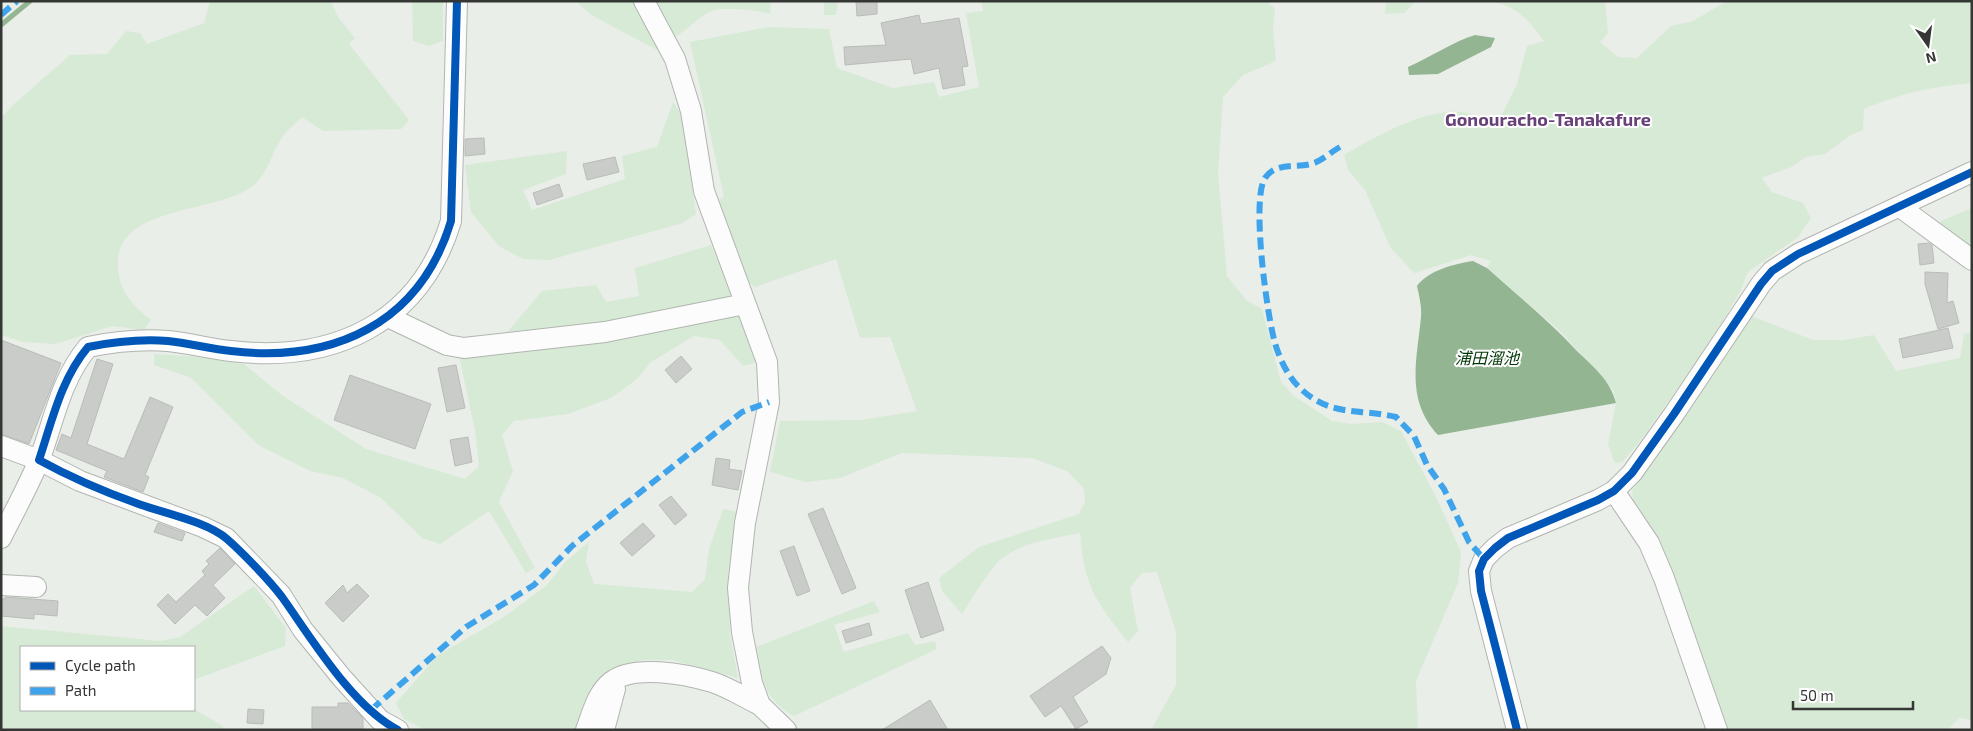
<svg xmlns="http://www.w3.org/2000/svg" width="1973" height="731" viewBox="0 0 1973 731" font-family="'Exo 2','Noto Sans JP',sans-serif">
<rect width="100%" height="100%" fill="#e9eee8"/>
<!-- green -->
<g fill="#d7ead6">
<path d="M210,1H334L332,4L338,17L355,38L349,44L409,120L401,129L323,131L302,117C296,123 288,129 283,136C272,152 269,171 254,185C219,215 113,203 118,268C120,292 132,305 151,320L144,330L112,326L55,344L23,342L1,335V118L13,105L70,55L107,54L126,31L140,33L147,44L204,23Z"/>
<polygon points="412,1 443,1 443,41 429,46 413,41"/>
<polygon points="576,1 635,1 658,45 659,51 591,15"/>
<path d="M652,1H771L770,14C759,10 722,7 711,11C700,15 687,32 672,38Z"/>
<polygon points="824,1 838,1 836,15 824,15"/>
<path d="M981,1H1267L1275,9L1273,30L1276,61L1243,75L1223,97L1218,173L1227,276L1246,300L1262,309L1281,382L1294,396L1332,421L1352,424L1382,422L1401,431L1436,497L1461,552L1458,583L1416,681L1418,730H1151L1176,685V632L1157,572L1142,573L1130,588L1138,631L1128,642C1096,602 1084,586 1080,533C1053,539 1017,542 997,563C984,578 973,597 962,614L942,591L939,578L979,547L1079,514L1085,501L1084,489L1067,471L1032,458L902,453L840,478L806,482L770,472L780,421L861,420L917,411L890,337L860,338L836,259L755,287L740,275L716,201L724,197L690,42L768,27L829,29L837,68L893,88L934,82L939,97L979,87L966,13L983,11Z"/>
<polygon points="1386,1 1416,1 1404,13 1385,14"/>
<path d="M1490,1H1605L1608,33L1600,42L1618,57L1637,58L1671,26L1693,21L1727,1H1972V83C1930,87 1902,93 1864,109L1863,130L1851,135L1825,154L1806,157L1791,167L1762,178L1772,192L1803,203L1811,218L1798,237L1748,272L1740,292L1702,355L1637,445L1622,462L1615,463L1608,444L1616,403L1613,390L1561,332L1487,268L1491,261L1471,255L1414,273L1390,247L1365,190L1348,170L1344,155C1375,137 1430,105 1466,113C1477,115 1484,122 1492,129L1497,124L1517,84L1527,46L1544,41C1528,19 1518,7 1490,1Z"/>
<polygon points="673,102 681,114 696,214 683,223 549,260 523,259 499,246 471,212 465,165 567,151 566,174 523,190 532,210 625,179 622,156 657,147"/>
<polygon points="1972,208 1972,254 1938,228 1941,221"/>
<polygon points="711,245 757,353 755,363 743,366 720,340 694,336 651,362 637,379 611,398 568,414 514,421 502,435 513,471 499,502 535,568 526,573 489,511 440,544 422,538 381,498 343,478 310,471 258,445 191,378 154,365 154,354 199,357 244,364 283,396 366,449 465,479 479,466 475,431 459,356 505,350 509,330 542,291 596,285 606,302 639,296 635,268"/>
<polygon points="1748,315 1813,340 1843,340 1874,335 1896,371 1960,358 1964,334 1972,332 1972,720 1959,718 1947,730 1723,730 1649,525 1633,501 1632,491"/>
<polygon points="723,509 738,512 728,571 730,633 738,678 672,660 643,660 614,669 596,730 425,730 404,719 396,703 438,655 504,617 547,585 566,561 589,542 586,561 594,584 692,592 705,579 709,549"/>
<polygon points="254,586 286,628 285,646 194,680 194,647 21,647 21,710 194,709 223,726 223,730 1,730 1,626 160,641 180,637"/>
<path d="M874,601L880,612L834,625L844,652L908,633L915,645L935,641L937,649L794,716C764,699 761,679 756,647Z"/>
</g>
<!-- water -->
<g fill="#93b592">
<path d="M1475,35L1495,38L1491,47L1438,74L1409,75L1408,67C1429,58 1454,41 1475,35Z"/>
<path d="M1473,261L1487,268C1517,295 1548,320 1575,349C1592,366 1610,379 1616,403L1438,435C1405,399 1417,360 1421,317C1422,307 1419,295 1417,286C1429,270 1454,264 1473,261Z"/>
</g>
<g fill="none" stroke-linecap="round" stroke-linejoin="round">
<!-- stream -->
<polyline stroke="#93b592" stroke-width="5" points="1,25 30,1"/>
</g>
<!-- building -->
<g fill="#c9ccc8" stroke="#b9bcb8">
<polygon points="856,1 877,1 877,14 857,16"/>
<polygon points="919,15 921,24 959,18 968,66 962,67 965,85 943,89 939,68 914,74 911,59 845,65 844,47 886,45 881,23"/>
<polygon points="484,138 485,154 465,156 465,139"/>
<polygon points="615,157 619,172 587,180 583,164"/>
<polygon points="559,184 563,196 537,205 533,193"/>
<polygon points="1929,243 1932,245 1934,263 1920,265 1918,244"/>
<polygon points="1925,272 1948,273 1947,303 1953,301 1959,323 1938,329 1925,284"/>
<polygon points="1948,328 1953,348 1903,358 1899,339"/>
<polygon points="1,340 61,363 29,444 1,434"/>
<polygon points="681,356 692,369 676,383 665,370"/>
<polygon points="97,359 113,364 87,444 124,459 150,397 173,407 145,475 149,477 143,492 104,477 107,471 56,450 62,434 71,438"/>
<polygon points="456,365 465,408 447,412 438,368"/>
<polygon points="350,375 431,404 415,449 334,420"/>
<polygon points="468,437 472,462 455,466 450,440"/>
<polygon points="716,458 730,460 729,469 742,471 738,490 712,485"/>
<polygon points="671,496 687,515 675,525 659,505"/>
<polygon points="823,508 856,588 842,594 808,514"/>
<polygon points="158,523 185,533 182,541 154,532"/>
<polygon points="643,523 655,536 632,556 620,543"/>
<polygon points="794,546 810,591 797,596 780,551"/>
<polygon points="220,548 235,564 213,585 225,598 207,616 195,605 175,624 157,605 168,594 176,602 205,575 202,571 209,564 206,561"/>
<polygon points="928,582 944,630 921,638 905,590"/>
<polygon points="357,584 369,596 343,622 325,603 343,585 347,593"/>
<polygon points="5,597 58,601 57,616 34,614 34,619 1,616 1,599 5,599"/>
<polygon points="869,623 872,635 846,643 842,631"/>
<polygon points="1102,646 1111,658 1106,674 1073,697 1088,722 1076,729 1061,706 1045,717 1030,696"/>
<polygon points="930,700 948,730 882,730"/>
<polygon points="338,703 348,703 363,718 363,730 312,730 312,707 338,707"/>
<polygon points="248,709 264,710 263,724 247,723"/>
</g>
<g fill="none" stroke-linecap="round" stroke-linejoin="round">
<!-- minor casing -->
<g stroke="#b1b5b0" stroke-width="22">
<g id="minor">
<polyline points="644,1 675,59 691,111 704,191 767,362 769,402 745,523 738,588 742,632 752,683 760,705 786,730"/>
<polyline points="1900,207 1972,260"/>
<polyline points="388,317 447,345 464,348 605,332 745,304"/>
<polyline points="1,446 39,460 80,481 203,527 226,538 281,595 303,630 342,678 380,720 398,730"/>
<polyline points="1614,491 1649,543 1664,578 1717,730"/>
<path d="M1,538C14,512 29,485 40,458C54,420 61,379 88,347C113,342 142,339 168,341C189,343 210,349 231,351C333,363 420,324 451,221L457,1"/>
<polyline points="1,585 36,587"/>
<path d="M586,730C592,714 597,693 611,682C634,664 685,674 712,682C728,687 745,698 760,705"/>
<polyline points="604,730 615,689"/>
<polyline points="1517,730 1481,591 1479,571 1484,559 1495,548 1508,538 1598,500 1614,491 1632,473 1674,414 1761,284 1772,271 1798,254 1972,172"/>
</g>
</g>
<!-- minor -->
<use href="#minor" stroke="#fcfcfc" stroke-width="20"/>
<!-- quiet -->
<g stroke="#3ea3eb" stroke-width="6" stroke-dasharray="12 6" stroke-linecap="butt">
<polyline points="1,15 17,1"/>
<path d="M1340,147C1331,152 1323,160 1314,163C1298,169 1276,161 1265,178C1251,199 1267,316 1275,343C1279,357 1287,375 1298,386C1329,418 1359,408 1396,417L1414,436L1427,465L1444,489L1469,542L1484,559"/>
<polyline points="371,710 466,627 534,585 572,546 742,412 769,402"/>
</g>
<!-- cycleway casing -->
<g stroke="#fff" stroke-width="11">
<g id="cycleway">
<path d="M398,730C352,706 312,639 282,597C270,581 243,553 227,539C206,521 162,513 136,503C102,491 70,477 39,460C52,421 61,379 88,347C113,342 142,339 168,341C189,343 210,349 231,351C333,363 420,324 451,221L457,1"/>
<polyline points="1517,730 1481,591 1479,571 1484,559 1495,548 1508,538 1598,500 1614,491 1632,473 1674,414 1761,284 1772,271 1798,254 1972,172"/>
</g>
</g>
<!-- cycleway -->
<use href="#cycleway" stroke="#0057b8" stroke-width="8"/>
</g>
<g text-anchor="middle" stroke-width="4" stroke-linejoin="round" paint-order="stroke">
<!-- water labels -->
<g font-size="16" font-style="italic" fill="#003605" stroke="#fff">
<text x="1487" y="364">浦田溜池</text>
</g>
<!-- quarter labels -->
<g font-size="18" font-weight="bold" fill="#684179" stroke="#fff">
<text x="1548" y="126">Gonouracho-Tanakafure</text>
</g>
</g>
<!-- border -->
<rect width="1973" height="731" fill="none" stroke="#343734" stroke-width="5"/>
<!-- legend -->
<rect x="20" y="646" width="175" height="65" fill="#ffffff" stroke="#aeafae"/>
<rect x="30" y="662" width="25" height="8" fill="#0057b8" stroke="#aeafae"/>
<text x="65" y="671" font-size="15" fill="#343734">Cycle path</text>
<rect x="30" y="687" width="25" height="8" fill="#3ea3eb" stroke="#aeafae"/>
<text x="65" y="696" font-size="15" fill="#343734">Path</text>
<!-- north arrow -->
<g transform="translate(1928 45) rotate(166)" stroke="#ffffff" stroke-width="4" paint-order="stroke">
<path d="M0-4L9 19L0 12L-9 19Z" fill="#343734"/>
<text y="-8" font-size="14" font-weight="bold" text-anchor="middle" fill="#343734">N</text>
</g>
<!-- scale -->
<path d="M1793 701v8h120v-8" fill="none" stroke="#343734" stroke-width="2.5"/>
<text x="1800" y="701" font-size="15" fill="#343734" stroke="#ffffff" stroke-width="4" paint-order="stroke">50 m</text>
</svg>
